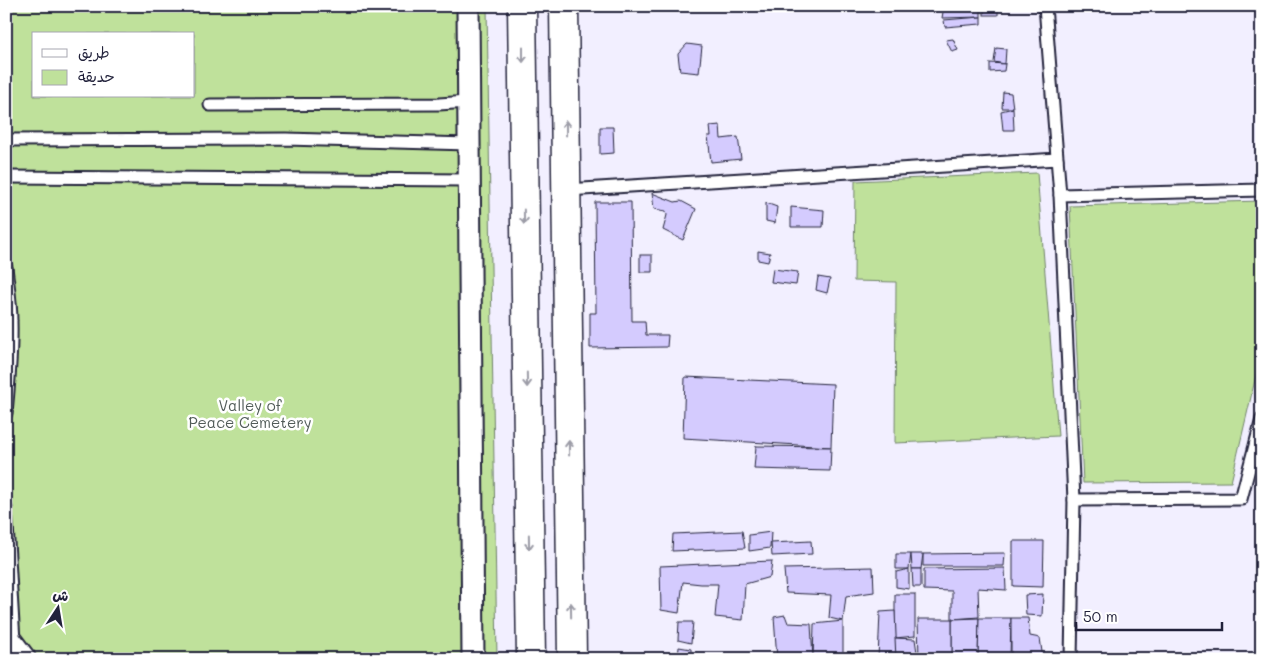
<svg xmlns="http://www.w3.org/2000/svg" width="1268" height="665" viewBox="0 0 1268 665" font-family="Mali,'Playpen Sans Arabic',sans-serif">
<rect width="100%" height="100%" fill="#f2efff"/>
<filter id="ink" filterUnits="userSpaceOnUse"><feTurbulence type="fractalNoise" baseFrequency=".02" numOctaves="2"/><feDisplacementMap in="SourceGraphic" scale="10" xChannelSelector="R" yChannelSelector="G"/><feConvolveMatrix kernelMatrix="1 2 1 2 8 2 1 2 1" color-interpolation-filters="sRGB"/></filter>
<g filter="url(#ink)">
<!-- green -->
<g fill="#bfe19b" stroke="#70826b" fill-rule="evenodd">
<path d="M6,6H487L497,659H6ZM34,34H194V96H34Z"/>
<polygon points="1037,173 1058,436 895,443 896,282 854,281 855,181"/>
<polygon points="1262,201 1262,350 1231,482 1083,483 1070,206"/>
</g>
<!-- building -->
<g fill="#d4cbfe" stroke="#22223b">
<polygon points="944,6 981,6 981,17 942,18"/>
<rect x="984" y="6" width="14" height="9"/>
<polygon points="981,17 981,24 945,27 944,20"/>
<polygon points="953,39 958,50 952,52 946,40"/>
<polygon points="687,44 702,46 699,73 680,71 678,54"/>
<polygon points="996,48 1006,49 1005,64 994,62"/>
<polygon points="990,63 1005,64 1004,71 990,72"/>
<polygon points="1003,92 1011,93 1013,108 1002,108"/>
<polygon points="1013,108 1014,130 1003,130 1001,111"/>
<polygon points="720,125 721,139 738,137 741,159 711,162 708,136 711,136 710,126"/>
<polygon points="600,127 613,127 614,153 600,154"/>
<polygon points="652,193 675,202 681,201 696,209 683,240 663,230 667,215 666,211 654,209"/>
<polygon points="595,202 631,202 632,321 645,321 646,335 668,335 667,347 590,348 590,313 596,313"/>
<polygon points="766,203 777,207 775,223 766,221"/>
<polygon points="791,207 824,210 823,227 791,227"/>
<polygon points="758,251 770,253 768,262 758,260"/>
<rect x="640" y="255" width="12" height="17"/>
<polygon points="773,269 798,272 796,285 771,282"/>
<polygon points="818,277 830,279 827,293 816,290"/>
<polygon points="685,377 833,384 831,447 683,438"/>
<polygon points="756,446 831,447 830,471 754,469"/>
<polygon points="742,531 745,548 672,551 673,534"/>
<polygon points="771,532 770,548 749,551 749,535"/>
<polygon points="811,541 812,554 772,556 771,543"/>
<polygon points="1013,541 1044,541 1043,587 1013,586"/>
<polygon points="1005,553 1004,566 923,566 923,554"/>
<polygon points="896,554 911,554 909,569 896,569"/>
<polygon points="911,554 923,554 921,569 912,569"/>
<polygon points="772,561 770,577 745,584 743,620 715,617 718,584 701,584 683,582 679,613 661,610 660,566"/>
<polygon points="873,567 874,592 846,596 843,621 829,618 831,595 786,593 784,569"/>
<polygon points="1005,568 1006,590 978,588 979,617 952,619 952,591 924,590 924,569"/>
<polygon points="909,569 909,589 896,587 896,572"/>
<polygon points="912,569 921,569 921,587 913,587"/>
<polygon points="895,594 915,594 915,636 895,638"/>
<polygon points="1043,594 1042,616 1026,615 1025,595"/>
<polygon points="895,611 897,659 878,659 880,612"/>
<polygon points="785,615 788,623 811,624 813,659 777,659 774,617"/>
<polygon points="979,618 978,659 952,659 952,619"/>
<polygon points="979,618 1011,618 1010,659 978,659"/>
<polygon points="1011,618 1028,618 1030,636 1040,638 1043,659 1011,659"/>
<polygon points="918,619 952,619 952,659 919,659"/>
<polygon points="843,621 843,659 813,659 814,624"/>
<polygon points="679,622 693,622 691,643 678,640"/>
<polygon points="895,638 915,639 918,659 896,659"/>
<polygon points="679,647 691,649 691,659 678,659"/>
</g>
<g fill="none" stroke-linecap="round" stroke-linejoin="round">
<!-- service casing -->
<g stroke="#22223b" stroke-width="15">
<g id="service">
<polyline points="1045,6 1060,195 1074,500"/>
<polyline points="210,105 439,104 468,102"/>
<polyline points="6,140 286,139 469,144"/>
<polyline points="6,177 469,180"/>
<polyline points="567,190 1057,159"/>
<polyline points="1060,195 1262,190"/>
<path d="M6,267C8,285 11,303 11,321C12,352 9,382 6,413"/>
<polyline points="6,508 14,641"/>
<polyline points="1071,659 1074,500 1241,499 1262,419"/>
</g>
</g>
<!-- minor casing -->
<g stroke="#22223b" stroke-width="25">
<g id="minor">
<polyline points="468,6 473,659"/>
<polyline points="6,634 25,659"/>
</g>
</g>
<!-- secondary casing -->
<g stroke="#22223b" stroke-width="31">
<g id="secondary">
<polyline points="522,6 531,659"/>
<polyline points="564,6 572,659"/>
</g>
</g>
<!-- service -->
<use href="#service" stroke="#fff" stroke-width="11"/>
<!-- minor -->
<use href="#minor" stroke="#fff" stroke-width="21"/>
<!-- secondary -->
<use href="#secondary" stroke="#fff" stroke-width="28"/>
</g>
<!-- one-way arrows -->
<defs><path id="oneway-shaft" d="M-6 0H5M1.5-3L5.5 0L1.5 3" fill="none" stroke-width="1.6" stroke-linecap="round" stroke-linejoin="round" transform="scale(1.25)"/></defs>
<g stroke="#9c9ca7">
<use href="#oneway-shaft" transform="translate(523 55) rotate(90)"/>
<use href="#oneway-shaft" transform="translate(566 128) rotate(-91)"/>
<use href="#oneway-shaft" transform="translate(524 217) rotate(89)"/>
<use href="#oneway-shaft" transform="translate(527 380) rotate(89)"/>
<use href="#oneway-shaft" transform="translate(569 448) rotate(-91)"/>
<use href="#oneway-shaft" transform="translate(529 542) rotate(89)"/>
<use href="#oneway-shaft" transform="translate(571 610) rotate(-91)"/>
</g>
</g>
<g text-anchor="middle" stroke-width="5" stroke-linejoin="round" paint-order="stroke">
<!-- park labels -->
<g font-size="15" fill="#515b58" stroke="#fff">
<text x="250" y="411">Valley of<tspan x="250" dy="17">Peace Cemetery</tspan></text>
</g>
</g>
<!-- margin -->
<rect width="1268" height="665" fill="none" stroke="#fff" stroke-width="25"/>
<rect x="12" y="12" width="1243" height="640" fill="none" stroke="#22223b" stroke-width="2" filter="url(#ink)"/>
<!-- legend -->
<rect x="32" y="32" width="162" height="65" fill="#ffffff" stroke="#a7a7b1"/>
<rect x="42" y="49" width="25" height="8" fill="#ffffff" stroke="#a7a7b1"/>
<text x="78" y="58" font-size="15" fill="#22223b">طريق</text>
<rect x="42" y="70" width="25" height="15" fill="#bfe19b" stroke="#a7a7b1"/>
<text x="78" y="82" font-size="15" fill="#22223b">حديقة</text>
<!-- north arrow -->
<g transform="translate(58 608) rotate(12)" stroke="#ffffff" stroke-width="4" paint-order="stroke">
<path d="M0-4L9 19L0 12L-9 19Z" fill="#22223b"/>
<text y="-8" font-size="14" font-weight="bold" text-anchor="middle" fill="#22223b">ش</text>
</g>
<!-- scale -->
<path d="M1076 622v8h146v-8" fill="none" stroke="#22223b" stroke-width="2.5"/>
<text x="1083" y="622" font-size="15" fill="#22223b" stroke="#ffffff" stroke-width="4" paint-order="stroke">50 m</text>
</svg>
